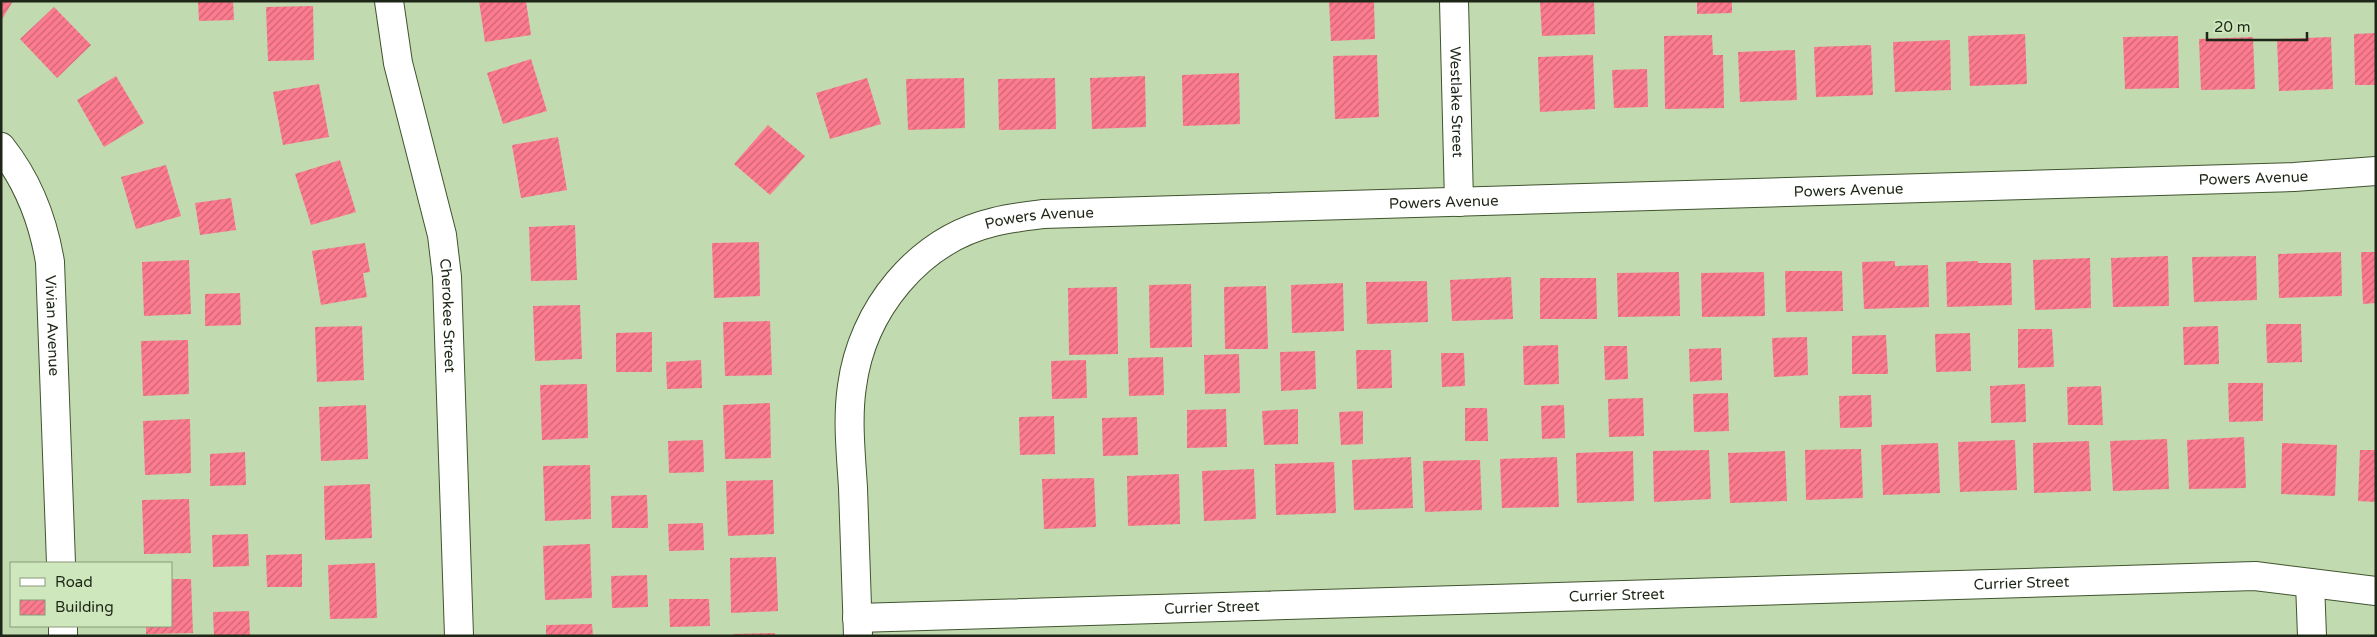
<svg xmlns="http://www.w3.org/2000/svg" width="2377" height="637" viewBox="0 0 2377 637" font-family="'Varela Round',sans-serif">
<defs>
<pattern id="building-hatch" width="6" height="6" patternUnits="userSpaceOnUse" patternTransform="scale(1.25)"><rect width="6" height="6" fill="#fd7b8f"/><path d="M-1 1l2-2M0 6l6-6M5 7l2-2" fill="none" stroke="#cc6574"/></pattern>
</defs>
<rect width="100%" height="100%" fill="#c2dab0"/>
<!-- building -->
<g fill="url(#building-hatch)">
<polygon points="1,1 13,1 1,21"/>
<polygon points="198,1 233,1 234,20 199,21"/>
<polygon points="479,1 526,1 531,35 485,42"/>
<polygon points="1329,1 1374,1 1375,39 1331,41"/>
<polygon points="1540,1 1594,1 1595,34 1542,36"/>
<polygon points="1697,1 1732,1 1732,13 1697,14"/>
<polygon points="313,6 314,60 268,61 266,7"/>
<polygon points="54,7 91,45 57,78 20,39"/>
<polygon points="2376,33 2376,85 2355,85 2354,34"/>
<polygon points="2025,34 2027,84 1970,86 1968,36"/>
<polygon points="1712,35 1713,55 1723,55 1724,108 1665,109 1664,36"/>
<polygon points="2178,36 2179,88 2125,89 2123,37"/>
<polygon points="2253,37 2255,89 2201,90 2199,39"/>
<polygon points="2331,37 2333,89 2279,91 2277,39"/>
<polygon points="1950,40 1951,90 1895,92 1893,42"/>
<polygon points="1871,45 1873,95 1816,97 1814,47"/>
<polygon points="1795,50 1797,100 1740,102 1738,52"/>
<polygon points="1377,55 1379,117 1335,119 1333,56"/>
<polygon points="1593,55 1595,109 1540,112 1538,57"/>
<polygon points="531,59 547,111 503,124 487,73"/>
<polygon points="1647,69 1648,107 1614,108 1612,70"/>
<polygon points="1239,73 1240,124 1183,126 1182,75"/>
<polygon points="116,76 144,123 104,147 77,100"/>
<polygon points="1145,76 1146,127 1092,129 1090,78"/>
<polygon points="867,78 881,124 830,139 816,93"/>
<polygon points="964,78 965,128 908,130 906,79"/>
<polygon points="1055,78 1056,129 999,130 998,79"/>
<polygon points="319,84 329,137 283,145 273,92"/>
<polygon points="768,125 805,156 770,195 734,164"/>
<polygon points="558,137 567,190 521,198 512,145"/>
<polygon points="340,160 356,212 311,225 295,174"/>
<polygon points="166,165 181,216 136,229 121,177"/>
<polygon points="231,198 236,230 200,235 195,203"/>
<polygon points="575,225 577,280 531,281 529,227"/>
<polygon points="759,242 760,296 714,298 712,243"/>
<polygon points="365,243 370,272 363,273 367,297 321,305 312,251"/>
<polygon points="2341,252 2342,296 2279,298 2278,254"/>
<polygon points="2361,252 2376,252 2376,303 2363,304"/>
<polygon points="2168,256 2169,306 2113,307 2111,258"/>
<polygon points="2256,256 2257,300 2194,302 2192,257"/>
<polygon points="2090,258 2091,308 2035,310 2033,260"/>
<polygon points="189,260 191,314 144,316 142,262"/>
<polygon points="1895,261 1895,266 1928,265 1929,307 1864,309 1862,262"/>
<polygon points="1978,261 1978,263 2011,263 2012,305 1947,307 1946,262"/>
<polygon points="1785,271 1842,271 1843,311 1786,312"/>
<polygon points="1679,272 1680,316 1618,317 1617,273"/>
<polygon points="1764,272 1765,316 1702,317 1701,273"/>
<polygon points="1511,277 1513,319 1452,321 1450,280"/>
<polygon points="1540,278 1596,278 1597,319 1540,319"/>
<polygon points="1427,281 1428,322 1367,324 1366,282"/>
<polygon points="1343,283 1344,331 1292,333 1291,285"/>
<polygon points="1191,284 1192,347 1150,348 1149,285"/>
<polygon points="1266,286 1268,349 1225,349 1224,287"/>
<polygon points="1117,287 1118,354 1069,355 1068,288"/>
<polygon points="240,293 241,325 205,326 205,294"/>
<polygon points="580,305 582,359 535,361 533,306"/>
<polygon points="770,321 772,375 725,376 723,322"/>
<polygon points="2266,324 2301,324 2302,362 2267,363"/>
<polygon points="362,326 364,380 317,382 315,327"/>
<polygon points="2218,326 2219,364 2184,365 2183,327"/>
<polygon points="2018,329 2052,329 2054,367 2018,368"/>
<polygon points="652,332 652,372 616,372 616,333"/>
<polygon points="1970,333 1971,371 1936,372 1935,334"/>
<polygon points="1886,335 1888,374 1852,374 1852,336"/>
<polygon points="1807,337 1808,375 1774,377 1772,338"/>
<polygon points="188,340 189,394 143,396 141,341"/>
<polygon points="1558,345 1559,384 1524,385 1523,346"/>
<polygon points="1604,346 1627,346 1628,379 1605,380"/>
<polygon points="1721,348 1722,380 1690,382 1689,349"/>
<polygon points="1356,350 1391,350 1392,388 1357,389"/>
<polygon points="1315,351 1316,389 1281,391 1280,352"/>
<polygon points="1441,353 1464,353 1465,386 1442,387"/>
<polygon points="1239,354 1240,393 1205,394 1204,355"/>
<polygon points="1163,357 1164,395 1129,396 1128,358"/>
<polygon points="701,360 702,388 667,389 666,362"/>
<polygon points="1086,360 1087,398 1052,399 1051,361"/>
<polygon points="2228,383 2263,383 2263,421 2229,422"/>
<polygon points="587,384 588,438 542,440 540,385"/>
<polygon points="2025,384 2026,422 1991,423 1990,386"/>
<polygon points="2101,386 2103,425 2068,425 2067,387"/>
<polygon points="1728,393 1729,431 1694,432 1693,394"/>
<polygon points="1871,395 1872,427 1840,428 1839,396"/>
<polygon points="1643,398 1644,436 1609,437 1608,399"/>
<polygon points="770,403 771,458 725,459 723,405"/>
<polygon points="366,405 368,459 321,461 319,407"/>
<polygon points="1564,405 1565,438 1542,439 1541,406"/>
<polygon points="1465,408 1487,408 1488,441 1465,441"/>
<polygon points="1226,409 1227,447 1187,448 1187,410"/>
<polygon points="1298,409 1298,444 1264,445 1262,411"/>
<polygon points="1363,411 1363,444 1341,445 1339,412"/>
<polygon points="1054,416 1055,454 1020,455 1019,417"/>
<polygon points="1137,417 1138,455 1103,456 1102,418"/>
<polygon points="190,419 191,473 145,475 143,421"/>
<polygon points="2244,437 2246,488 2189,489 2187,440"/>
<polygon points="2167,439 2169,489 2113,491 2110,441"/>
<polygon points="703,440 704,472 669,473 668,441"/>
<polygon points="2015,440 2017,490 1960,492 1958,442"/>
<polygon points="2089,441 2091,491 2034,493 2033,443"/>
<polygon points="1938,443 1940,493 1883,495 1881,445"/>
<polygon points="2282,443 2337,445 2335,496 2281,494"/>
<polygon points="1861,449 1863,498 1806,500 1805,450"/>
<polygon points="1709,450 1711,499 1654,502 1653,451"/>
<polygon points="2360,450 2376,450 2376,502 2358,501"/>
<polygon points="1633,451 1634,501 1577,503 1576,453"/>
<polygon points="1785,451 1787,501 1730,503 1728,453"/>
<polygon points="245,452 246,485 210,486 210,454"/>
<polygon points="1411,457 1413,508 1354,510 1352,460"/>
<polygon points="1557,457 1559,507 1502,508 1500,459"/>
<polygon points="1480,460 1482,510 1425,512 1423,461"/>
<polygon points="1334,462 1336,513 1276,515 1275,464"/>
<polygon points="590,465 591,519 545,521 543,466"/>
<polygon points="1254,469 1256,519 1204,521 1202,471"/>
<polygon points="1179,474 1180,524 1128,526 1127,476"/>
<polygon points="1094,478 1096,527 1044,529 1042,479"/>
<polygon points="773,480 774,534 728,536 726,481"/>
<polygon points="370,484 372,538 325,540 324,486"/>
<polygon points="647,495 648,528 612,528 611,496"/>
<polygon points="189,499 191,553 144,554 142,500"/>
<polygon points="703,523 704,550 669,551 668,524"/>
<polygon points="248,534 249,566 213,567 212,535"/>
<polygon points="590,544 592,598 545,600 543,546"/>
<polygon points="302,554 302,587 267,587 266,555"/>
<polygon points="776,557 778,611 731,613 730,558"/>
<polygon points="375,563 377,618 330,619 328,565"/>
<polygon points="647,575 648,607 612,608 611,576"/>
<polygon points="171,579 191,579 193,633 146,634 146,626 171,626"/>
<polygon points="669,599 709,599 710,626 670,627"/>
<polygon points="249,611 250,636 214,636 213,612"/>
<polygon points="592,624 593,636 546,636 546,625"/>
<polygon points="775,633 775,636 733,636 733,634"/>
</g>
<g fill="none" stroke-linecap="round" stroke-linejoin="round">
<!-- minor casing -->
<g stroke="#405430" stroke-width="30">
<g id="minor">
<path id="s1" d="M389,1L398,63L442,235L447,277L459,636"/>
<path id="s2" d="M1454,1L1459,202"/>
<path id="s3" d="M1,147C28,181 43,220 50,262L61,563"/>
<polyline points="2310,583 2312,636"/>
<path id="s4" d="M857,618L2255,576L2376,591"/>
<polyline points="63,626 63,636"/>
<path id="s5" d="M858,636C856,587 855,537 853,488C851,455 847,419 852,386C862,310 918,240 994,222C1010,218 1027,216 1043,214L2294,177L2376,171"/>
</g>
</g>
<!-- minor -->
<use href="#minor" stroke="#fff" stroke-width="28"/>
</g>
<g text-anchor="middle" stroke-width="4" stroke-linejoin="round" paint-order="stroke">
<!-- street labels -->
<g font-size="15" fill="#1e2717" stroke="#cfe7bd">
<text dy="5" stroke="none"><textPath href="#s2" startOffset="101">Westlake Street</textPath></text>
<text dy="5" stroke="none"><textPath href="#s5" startOffset="1741">Powers Avenue</textPath></text>
<text dy="5" stroke="none"><textPath href="#s5" startOffset="1336">Powers Avenue</textPath></text>
<text dy="5" stroke="none"><textPath href="#s5" startOffset="931">Powers Avenue</textPath></text>
<text dy="5" stroke="none"><textPath href="#s5" startOffset="526">Powers Avenue</textPath></text>
<text dy="5" stroke="none"><textPath href="#s1" startOffset="321">Cherokee Street</textPath></text>
<text dy="5" stroke="none"><textPath href="#s3" startOffset="190">Vivian Avenue</textPath></text>
<text dy="5" stroke="none"><textPath href="#s4" startOffset="1165">Currier Street</textPath></text>
<text dy="5" stroke="none"><textPath href="#s4" startOffset="760">Currier Street</textPath></text>
<text dy="5" stroke="none"><textPath href="#s4" startOffset="355">Currier Street</textPath></text>
</g>
</g>
<!-- border -->
<rect width="2377" height="637" fill="none" stroke="#1e2717" stroke-width="5"/>
<!-- legend -->
<rect x="10" y="562" width="162" height="65" fill="#cfe7bd" stroke="#889a7b"/>
<rect x="20" y="578" width="25" height="8" fill="#ffffff" stroke="#889a7b"/>
<text x="55" y="587" font-size="15" fill="#1e2717">Road</text>
<rect x="20" y="600" width="25" height="15" fill="url(#building-hatch)" stroke="#889a7b"/>
<text x="55" y="612" font-size="15" fill="#1e2717">Building</text>
<!-- scale -->
<path d="M2207 32v8h100v-8" fill="none" stroke="#1e2717" stroke-width="2.5"/>
<text x="2214" y="32" font-size="15" fill="#1e2717" stroke="#cfe7bd" stroke-width="4" paint-order="stroke">20 m</text>
</svg>
